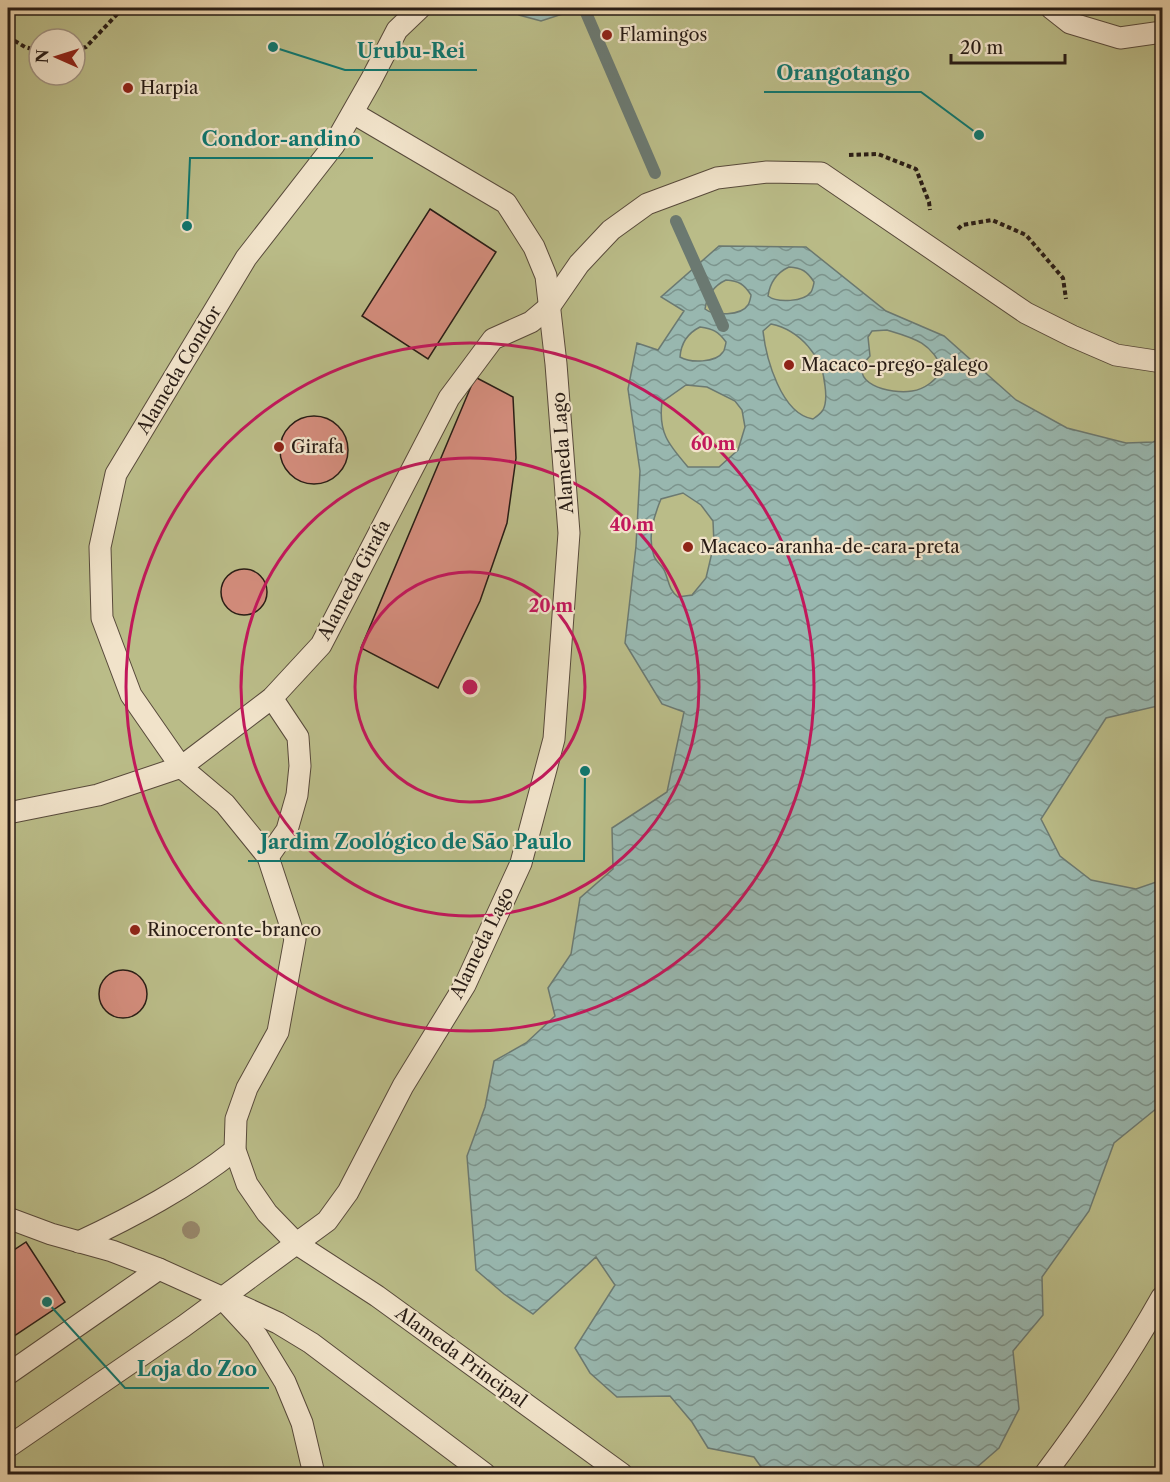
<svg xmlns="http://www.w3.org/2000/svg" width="1170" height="1482" viewBox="0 0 1170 1482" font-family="'Libre Caslon Text',serif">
<defs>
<pattern id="water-waves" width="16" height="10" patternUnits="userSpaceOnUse" patternTransform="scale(1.5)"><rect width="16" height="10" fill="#98b7af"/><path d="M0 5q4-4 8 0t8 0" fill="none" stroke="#7c948d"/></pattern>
</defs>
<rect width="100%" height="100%" fill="#ead4ad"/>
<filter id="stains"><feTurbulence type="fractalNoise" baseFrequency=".00333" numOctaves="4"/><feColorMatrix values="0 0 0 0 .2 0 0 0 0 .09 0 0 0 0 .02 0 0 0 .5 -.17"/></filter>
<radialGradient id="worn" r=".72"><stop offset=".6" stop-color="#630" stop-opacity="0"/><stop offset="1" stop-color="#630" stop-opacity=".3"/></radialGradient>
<!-- park -->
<path fill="#babc88" stroke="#716c4e" stroke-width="1.5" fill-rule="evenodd" d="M8,8H1162V1466L1158,1474H8ZM39,39H75V75H39Z"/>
<!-- water -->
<g fill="url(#water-waves)" stroke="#6b7971" stroke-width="1.5" fill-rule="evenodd">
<polygon points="516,8 581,8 541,21 519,15"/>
<path d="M719,246L806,247L886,311L944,336L1016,400L1067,428L1126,443L1153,442L1162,438V705L1106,718L1041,819L1060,856L1091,880L1136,889L1162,880V1104L1114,1143L1089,1211L1042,1277L1043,1315L1013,1351L1019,1409L999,1448L969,1474H766L754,1457L708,1448L692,1422L670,1396L617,1397L590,1373L575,1348L615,1285L596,1257L533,1314L504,1294L476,1270L467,1156L485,1107L494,1061L526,1043L555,1016L548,988L571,954L580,898L613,869L612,828L667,792L684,712L662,704L625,643L636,546L640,471L628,389L637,343L658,350L684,311L661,297ZM789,267C802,268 807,271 814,282C814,284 812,291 811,292C804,302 777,303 768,296C770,282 776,273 789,267ZM726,280C739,281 744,284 751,295C751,297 749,304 748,305C741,316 714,316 705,309C707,296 713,286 726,280ZM771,324C800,330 823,357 825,386C826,393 826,404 823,410C821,413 816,417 813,419C781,414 766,358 763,331ZM700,327C713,329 718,331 726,342C726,343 724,352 723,352C716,363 690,363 680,357C681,343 688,333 700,327ZM887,330C914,338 931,342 943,370C935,380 926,389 912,391C892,395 843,383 870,356L868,337L872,331ZM686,385L707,387L735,401L742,410L745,427L738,450L719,467H688C669,445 658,433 662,402ZM683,493L701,505L713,521L714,544L706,578L692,595L678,597C669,590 669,582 665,572C663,566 656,562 654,556C647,537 654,516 661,499Z"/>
</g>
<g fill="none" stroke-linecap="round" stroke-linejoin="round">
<!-- stream -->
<g stroke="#6b7971" stroke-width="12">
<polyline points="584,8 655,173"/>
<polyline points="676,221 723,326"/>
</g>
</g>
<!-- building -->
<g fill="#d48d7d" stroke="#281c15" stroke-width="1.5">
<polygon points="430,209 496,252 428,359 362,316"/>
<polygon points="475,377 513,397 516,458 507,523 480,601 438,688 361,648"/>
<circle cx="314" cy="450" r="34"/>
<circle cx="244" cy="592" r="23"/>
<circle cx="123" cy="994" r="24"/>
<polygon points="26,1242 65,1302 8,1340 8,1254"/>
</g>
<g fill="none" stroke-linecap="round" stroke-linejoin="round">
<!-- service casing -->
<g stroke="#584a3b" stroke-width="23">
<g id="service">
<polyline points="420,8 397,30 371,80 334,145 246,258 116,474 100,547 102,618 131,695 181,767 272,698 321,645 449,398 493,339 531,322 550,306 579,264 611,230 647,204 717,178 767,172 821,173 1026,313 1072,336 1116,355 1162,362"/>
<polyline points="1051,8 1070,23 1120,38 1162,32"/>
<polyline points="8,813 98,795 181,767 225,804 268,857 295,939 278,1032 247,1088 236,1119 235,1150 247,1184 267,1213 297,1244 377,1296 622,1474"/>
<polyline points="268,857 287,830 297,795 300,766 298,737 272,698"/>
<polyline points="8,1218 51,1234 112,1251 159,1269 221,1297 257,1336 285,1382 302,1423 314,1474"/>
<path d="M79,1242C134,1216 187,1188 235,1150"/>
<polyline points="230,1301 278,1323 311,1343 485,1474"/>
<polyline points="8,1374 159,1269"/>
<polyline points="8,1447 184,1326 327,1221 348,1192 403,1086 465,985 521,863 554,739 569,533 556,364 546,276 534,247 506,203 353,113"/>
<path d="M1045,1474C1088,1417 1127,1359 1162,1297"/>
</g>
</g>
<!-- path -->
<g stroke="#281c15" stroke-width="4" stroke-dasharray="4.5 3" stroke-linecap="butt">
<polyline points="8,37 25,47 39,51"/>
<polyline points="75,50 86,47 123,8"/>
<polyline points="849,155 878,154 916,169 929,202 930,210"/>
<polyline points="958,229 962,225 992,220 1026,235 1063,278 1066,299"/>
</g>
<!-- service -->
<use href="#service" stroke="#f1e3ca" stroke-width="21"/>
</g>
<!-- trees -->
<circle fill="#98896d" cx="191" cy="1230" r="9"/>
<!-- distance rings -->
<g fill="none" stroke="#c2185b" stroke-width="3">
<circle cx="470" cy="687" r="115"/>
<circle cx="470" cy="687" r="229"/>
<circle cx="470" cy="687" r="344"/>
</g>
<!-- markers -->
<g fill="#8f2418" stroke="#f1e3ca" stroke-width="2">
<circle cx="607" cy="35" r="6"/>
<circle cx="128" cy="88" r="6"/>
<circle cx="789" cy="365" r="6"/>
<circle cx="279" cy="447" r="6"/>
<circle cx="688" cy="547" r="6"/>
<circle cx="135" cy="930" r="6"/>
</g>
<g text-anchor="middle" stroke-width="4.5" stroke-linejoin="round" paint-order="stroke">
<!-- poi labels -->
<g font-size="18" fill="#281c15" stroke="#f1e3ca" text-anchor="start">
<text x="619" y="41">Flamingos</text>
<text x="140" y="94">Harpia</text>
<text x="801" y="371">Macaco-prego-galego</text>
<text x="291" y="453">Girafa</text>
<text x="700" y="553">Macaco-aranha-de-cara-preta</text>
<text x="147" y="936">Rinoceronte-branco</text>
</g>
<!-- street labels -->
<g font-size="18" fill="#281c15" stroke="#f1e3ca">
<text transform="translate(179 370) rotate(-59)" y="6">Alameda Condor</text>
<text transform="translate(563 453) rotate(-94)" y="6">Alameda Lago</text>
<text transform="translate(354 580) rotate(-62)" y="6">Alameda Girafa</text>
<text transform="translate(482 943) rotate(-64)" y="6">Alameda Lago</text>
<text transform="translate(461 1357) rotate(36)" y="6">Alameda Principal</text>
</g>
</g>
<circle cx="470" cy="687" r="9" fill="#c2185b" stroke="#f1e3ca" stroke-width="3"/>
<g font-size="18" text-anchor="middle" font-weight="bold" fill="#c2185b" stroke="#f1e3ca" stroke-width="4.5" stroke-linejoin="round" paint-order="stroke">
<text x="713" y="450">60 m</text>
<text x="632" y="531">40 m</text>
<text x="551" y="612">20 m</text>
</g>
<!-- callouts -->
<path fill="none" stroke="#0f766e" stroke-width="2" d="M273 47L345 70H477M979 135L921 92H764M187 226L190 158H373M585 771L584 861H248M47 1302L125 1388H269"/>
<g fill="#0f766e" stroke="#f1e3ca" stroke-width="2">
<circle cx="273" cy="47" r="6"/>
<circle cx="979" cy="135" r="6"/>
<circle cx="187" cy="226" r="6"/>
<circle cx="585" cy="771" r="6"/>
<circle cx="47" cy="1302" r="6"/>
</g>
<g font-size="20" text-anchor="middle" font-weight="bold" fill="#0f766e" stroke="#f1e3ca" stroke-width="4.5" stroke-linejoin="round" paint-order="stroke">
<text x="411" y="58">Urubu-Rei</text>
<text x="843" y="80">Orangotango</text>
<text x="281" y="146">Condor-andino</text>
<text x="416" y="849">Jardim Zoológico de São Paulo</text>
<text x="197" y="1376">Loja do Zoo</text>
</g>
<!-- margin -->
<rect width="1170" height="1482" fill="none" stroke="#ead4ad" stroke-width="30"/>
<rect x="9" y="9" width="1152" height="1464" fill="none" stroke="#281c15" stroke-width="3"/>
<rect x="15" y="15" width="1140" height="1452" fill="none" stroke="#281c15" stroke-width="1.5"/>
<!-- north arrow -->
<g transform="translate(57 57) rotate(273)"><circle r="28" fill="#f1e3ca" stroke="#a19382" stroke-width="1.5"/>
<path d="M0-4.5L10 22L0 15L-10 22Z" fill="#8f2418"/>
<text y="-9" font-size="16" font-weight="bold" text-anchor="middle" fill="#281c15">N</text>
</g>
<!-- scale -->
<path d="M951 54v9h114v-9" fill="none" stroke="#281c15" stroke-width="3"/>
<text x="960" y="54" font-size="18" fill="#281c15" stroke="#f1e3ca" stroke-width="4.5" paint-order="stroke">20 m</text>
<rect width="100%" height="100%" filter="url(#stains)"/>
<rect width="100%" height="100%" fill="url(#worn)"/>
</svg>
